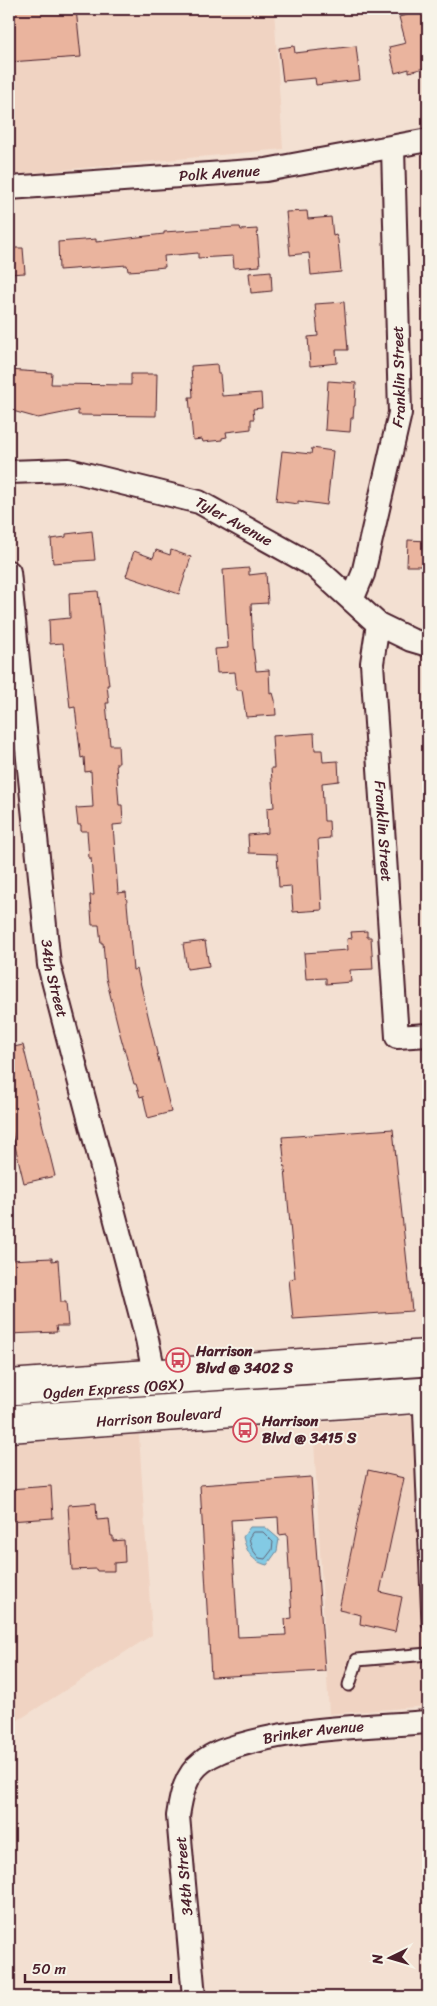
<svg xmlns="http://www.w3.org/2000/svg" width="437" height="2006" viewBox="0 0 437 2006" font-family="Sriracha,sans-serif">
<rect width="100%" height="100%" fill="#f3e0d2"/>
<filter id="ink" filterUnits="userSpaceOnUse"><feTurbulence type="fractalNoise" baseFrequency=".02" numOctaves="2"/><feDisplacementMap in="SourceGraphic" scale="10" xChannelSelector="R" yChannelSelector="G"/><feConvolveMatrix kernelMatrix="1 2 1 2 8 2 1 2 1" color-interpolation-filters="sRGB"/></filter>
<g filter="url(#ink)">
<!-- built -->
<g fill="#f0d3c2">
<polygon points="9,9 274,9 283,149 9,175"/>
<polygon points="428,1415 428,1706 329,1714 313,1423"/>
<polygon points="139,1435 152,1635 9,1726 9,1444"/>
</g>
<!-- water -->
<path fill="#83cae4" stroke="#6c869a" d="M250,1527H265L279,1539L277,1551L267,1565C251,1561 247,1552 243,1537Z"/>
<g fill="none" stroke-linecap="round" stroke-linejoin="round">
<!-- shore -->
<polygon stroke="#616375" stroke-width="1" points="253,1532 263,1532 273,1542 272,1550 265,1559 259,1558 252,1549 249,1538"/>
</g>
<!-- building -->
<g fill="#eab49e" stroke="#4a1f2b" fill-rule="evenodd">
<polygon points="9,9 76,9 81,57 9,62"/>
<polygon points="428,9 428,67 409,72 409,69 395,73 389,47 406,43 399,17"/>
<polygon points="294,46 295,53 356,46 360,80 316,85 315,78 283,81 279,48"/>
<polygon points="307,211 308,219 331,217 333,236 336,235 338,240 341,272 311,275 309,253 290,255 286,212"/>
<polygon points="235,227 240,227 241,230 257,229 260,266 234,268 233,256 198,258 198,253 164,256 165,267 144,269 144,270 128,271 127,265 59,270 58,242 96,239 96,242 164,234 164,232"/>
<polygon points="9,248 23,248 25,273 9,274"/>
<polygon points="271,271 272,291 251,293 249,273"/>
<polygon points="344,302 348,350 336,350 337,363 310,366 308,337 318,336 315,304"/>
<polygon points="217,364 218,374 220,374 222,396 261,393 262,408 253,409 254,419 251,419 251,429 226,432 227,437 222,438 222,440 203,442 202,439 193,440 189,397 193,397 191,366"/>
<polygon points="9,370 52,373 51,384 131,385 131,374 157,374 156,416 78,415 78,410 38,418 9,410"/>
<polygon points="328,381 356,383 355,406 354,406 353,418 351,418 350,432 325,430"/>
<polygon points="312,448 333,451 327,505 298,501 298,504 276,501 282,451 311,454"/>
<polygon points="92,531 95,560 53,563 51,539 66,537 66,534"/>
<polygon points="408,540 428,541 428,566 407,566"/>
<polygon points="156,550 170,555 171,550 191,557 179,594 126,576 134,551 153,558"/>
<polygon points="249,568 249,575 266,573 268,603 251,604 253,646 256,671 269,670 270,694 273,693 275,700 276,715 246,717 242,690 237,690 235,672 217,673 215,649 228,648 223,570"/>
<polygon points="98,591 109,685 107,685 109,703 106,703 110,745 118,745 119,763 116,763 119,805 122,805 123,824 113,825 118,893 126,892 133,970 137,969 171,1112 148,1118 143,1096 140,1097 136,1084 134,1084 120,1034 106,978 103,943 101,943 99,925 92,925 90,895 94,895 91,858 89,858 87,831 81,831 81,825 78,825 76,808 93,807 91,771 85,772 84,757 81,758 75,707 70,708 63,643 50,644 49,620 70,618 69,593"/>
<polygon points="314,733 315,750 322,750 323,762 338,761 339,781 322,783 324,821 329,821 330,838 318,839 322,910 293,912 291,886 279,887 277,854 249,853 248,835 268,833 267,808 274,807 271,768 274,768 272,736"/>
<polygon points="367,931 367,937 371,937 373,969 350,970 351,982 326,984 326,978 306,979 304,953 348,950 347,939 352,938 351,932"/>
<polygon points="205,941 209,966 187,969 183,944"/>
<polygon points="23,1045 55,1176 24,1183 9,1121 9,1048"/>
<polygon points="393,1129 412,1311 293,1319 289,1279 295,1278 282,1137"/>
<polygon points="52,1258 52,1261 58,1260 61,1302 66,1302 68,1326 56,1326 57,1332 9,1334 9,1260"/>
<polygon points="368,1470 404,1478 380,1592 402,1597 395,1632 360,1624 361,1615 339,1610"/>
<path d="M311,1477L325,1671L211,1677L200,1485ZM278,1517L279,1535L287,1534L292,1618L285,1619L286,1635L238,1637L231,1520Z"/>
<polygon points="51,1486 53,1518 9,1521 9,1489"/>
<polygon points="96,1503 97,1520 109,1519 111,1536 113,1536 113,1541 124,1540 125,1562 114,1563 114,1571 97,1571 96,1569 72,1570 68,1505"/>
</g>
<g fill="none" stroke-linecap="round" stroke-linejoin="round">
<!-- lane casing -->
<g stroke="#4a1f2b" stroke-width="15">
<g id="lane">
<polyline points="9,1399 428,1370"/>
<polyline points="419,1399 428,1623"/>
<polyline points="9,1411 428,1383"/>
<polyline points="349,1685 357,1660 428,1654"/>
</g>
</g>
<!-- street casing -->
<g stroke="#4a1f2b" stroke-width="26">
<g id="street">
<path id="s1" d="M9,188L266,170L428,140"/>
<path id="s2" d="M9,472L69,470L199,502L314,566L378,624L411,640L428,645"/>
<path id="s3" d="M9,572L49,965L147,1339L154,1373"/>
<path id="s4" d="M352,600L363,574L400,413L393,148"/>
<path id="s5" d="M378,624L372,663L397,1037L428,1035"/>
<path id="s6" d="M194,1997L178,1816C181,1796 185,1775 202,1762C213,1753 227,1749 240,1745C301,1727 365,1727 428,1722"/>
</g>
</g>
<!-- primary casing -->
<g stroke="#4a1f2b" stroke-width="31">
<g id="primary">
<polyline points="9,1384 428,1354"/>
<path id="s7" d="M9,1428L428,1398"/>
</g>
</g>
<!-- lane -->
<use href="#lane" stroke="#f7f3e8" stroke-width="11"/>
<!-- street -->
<use href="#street" stroke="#f7f3e8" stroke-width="22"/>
<!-- primary -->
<use href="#primary" stroke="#f7f3e8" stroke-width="28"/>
</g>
</g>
<!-- icons -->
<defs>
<g id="bus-ring" transform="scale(1.25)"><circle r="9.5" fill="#f7f3e8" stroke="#d1495b" stroke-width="1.5"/><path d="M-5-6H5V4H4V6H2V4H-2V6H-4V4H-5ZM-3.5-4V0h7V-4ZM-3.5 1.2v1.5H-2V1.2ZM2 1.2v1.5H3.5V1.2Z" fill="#d1495b"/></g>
</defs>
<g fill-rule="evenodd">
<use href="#bus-ring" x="178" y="1360"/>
<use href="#bus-ring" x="245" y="1430"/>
</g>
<g text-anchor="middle" stroke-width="4" stroke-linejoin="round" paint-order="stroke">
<!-- street labels -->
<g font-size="15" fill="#4a1f2b" stroke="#f7f3e8">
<text dy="5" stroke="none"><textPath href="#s1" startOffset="211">Polk Avenue</textPath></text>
<text dy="5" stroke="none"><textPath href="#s4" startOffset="230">Franklin Street</textPath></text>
<text dy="5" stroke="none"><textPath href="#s2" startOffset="234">Tyler Avenue</textPath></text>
<text dy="5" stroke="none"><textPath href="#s5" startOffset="208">Franklin Street</textPath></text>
<text dy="5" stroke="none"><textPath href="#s3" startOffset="409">34th Street</textPath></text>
<text transform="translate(113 1389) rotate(-4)" y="5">Ogden Express (OGX)</text>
<text dy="5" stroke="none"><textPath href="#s7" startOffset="150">Harrison Boulevard</textPath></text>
<text dy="5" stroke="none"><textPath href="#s6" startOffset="359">Brinker Avenue</textPath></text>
<text transform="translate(184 1876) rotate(-95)" y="5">34th Street</text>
</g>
<!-- poi labels -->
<g font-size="15" font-weight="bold" fill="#4a1f2b" stroke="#f7f3e8" text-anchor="start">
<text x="196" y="1356">Harrison<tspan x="196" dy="17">Blvd @ 3402 S</tspan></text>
<text x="262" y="1426">Harrison<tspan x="262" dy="17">Blvd @ 3415 S</tspan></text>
</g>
</g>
<!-- margin -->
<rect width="437" height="2006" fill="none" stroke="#f7f3e8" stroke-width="30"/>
<rect x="15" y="15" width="407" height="1976" fill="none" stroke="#4a1f2b" stroke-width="2" filter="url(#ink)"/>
<!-- north arrow -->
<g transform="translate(390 1958) rotate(265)" stroke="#f7f3e8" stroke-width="4" paint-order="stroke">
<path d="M0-4L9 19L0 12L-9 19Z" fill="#4a1f2b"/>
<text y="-8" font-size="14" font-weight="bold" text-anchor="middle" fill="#4a1f2b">N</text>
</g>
<!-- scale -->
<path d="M25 1974v8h146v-8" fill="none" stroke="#4a1f2b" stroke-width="2.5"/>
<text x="32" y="1974" font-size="15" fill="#4a1f2b" stroke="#f7f3e8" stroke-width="4" paint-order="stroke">50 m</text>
</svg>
